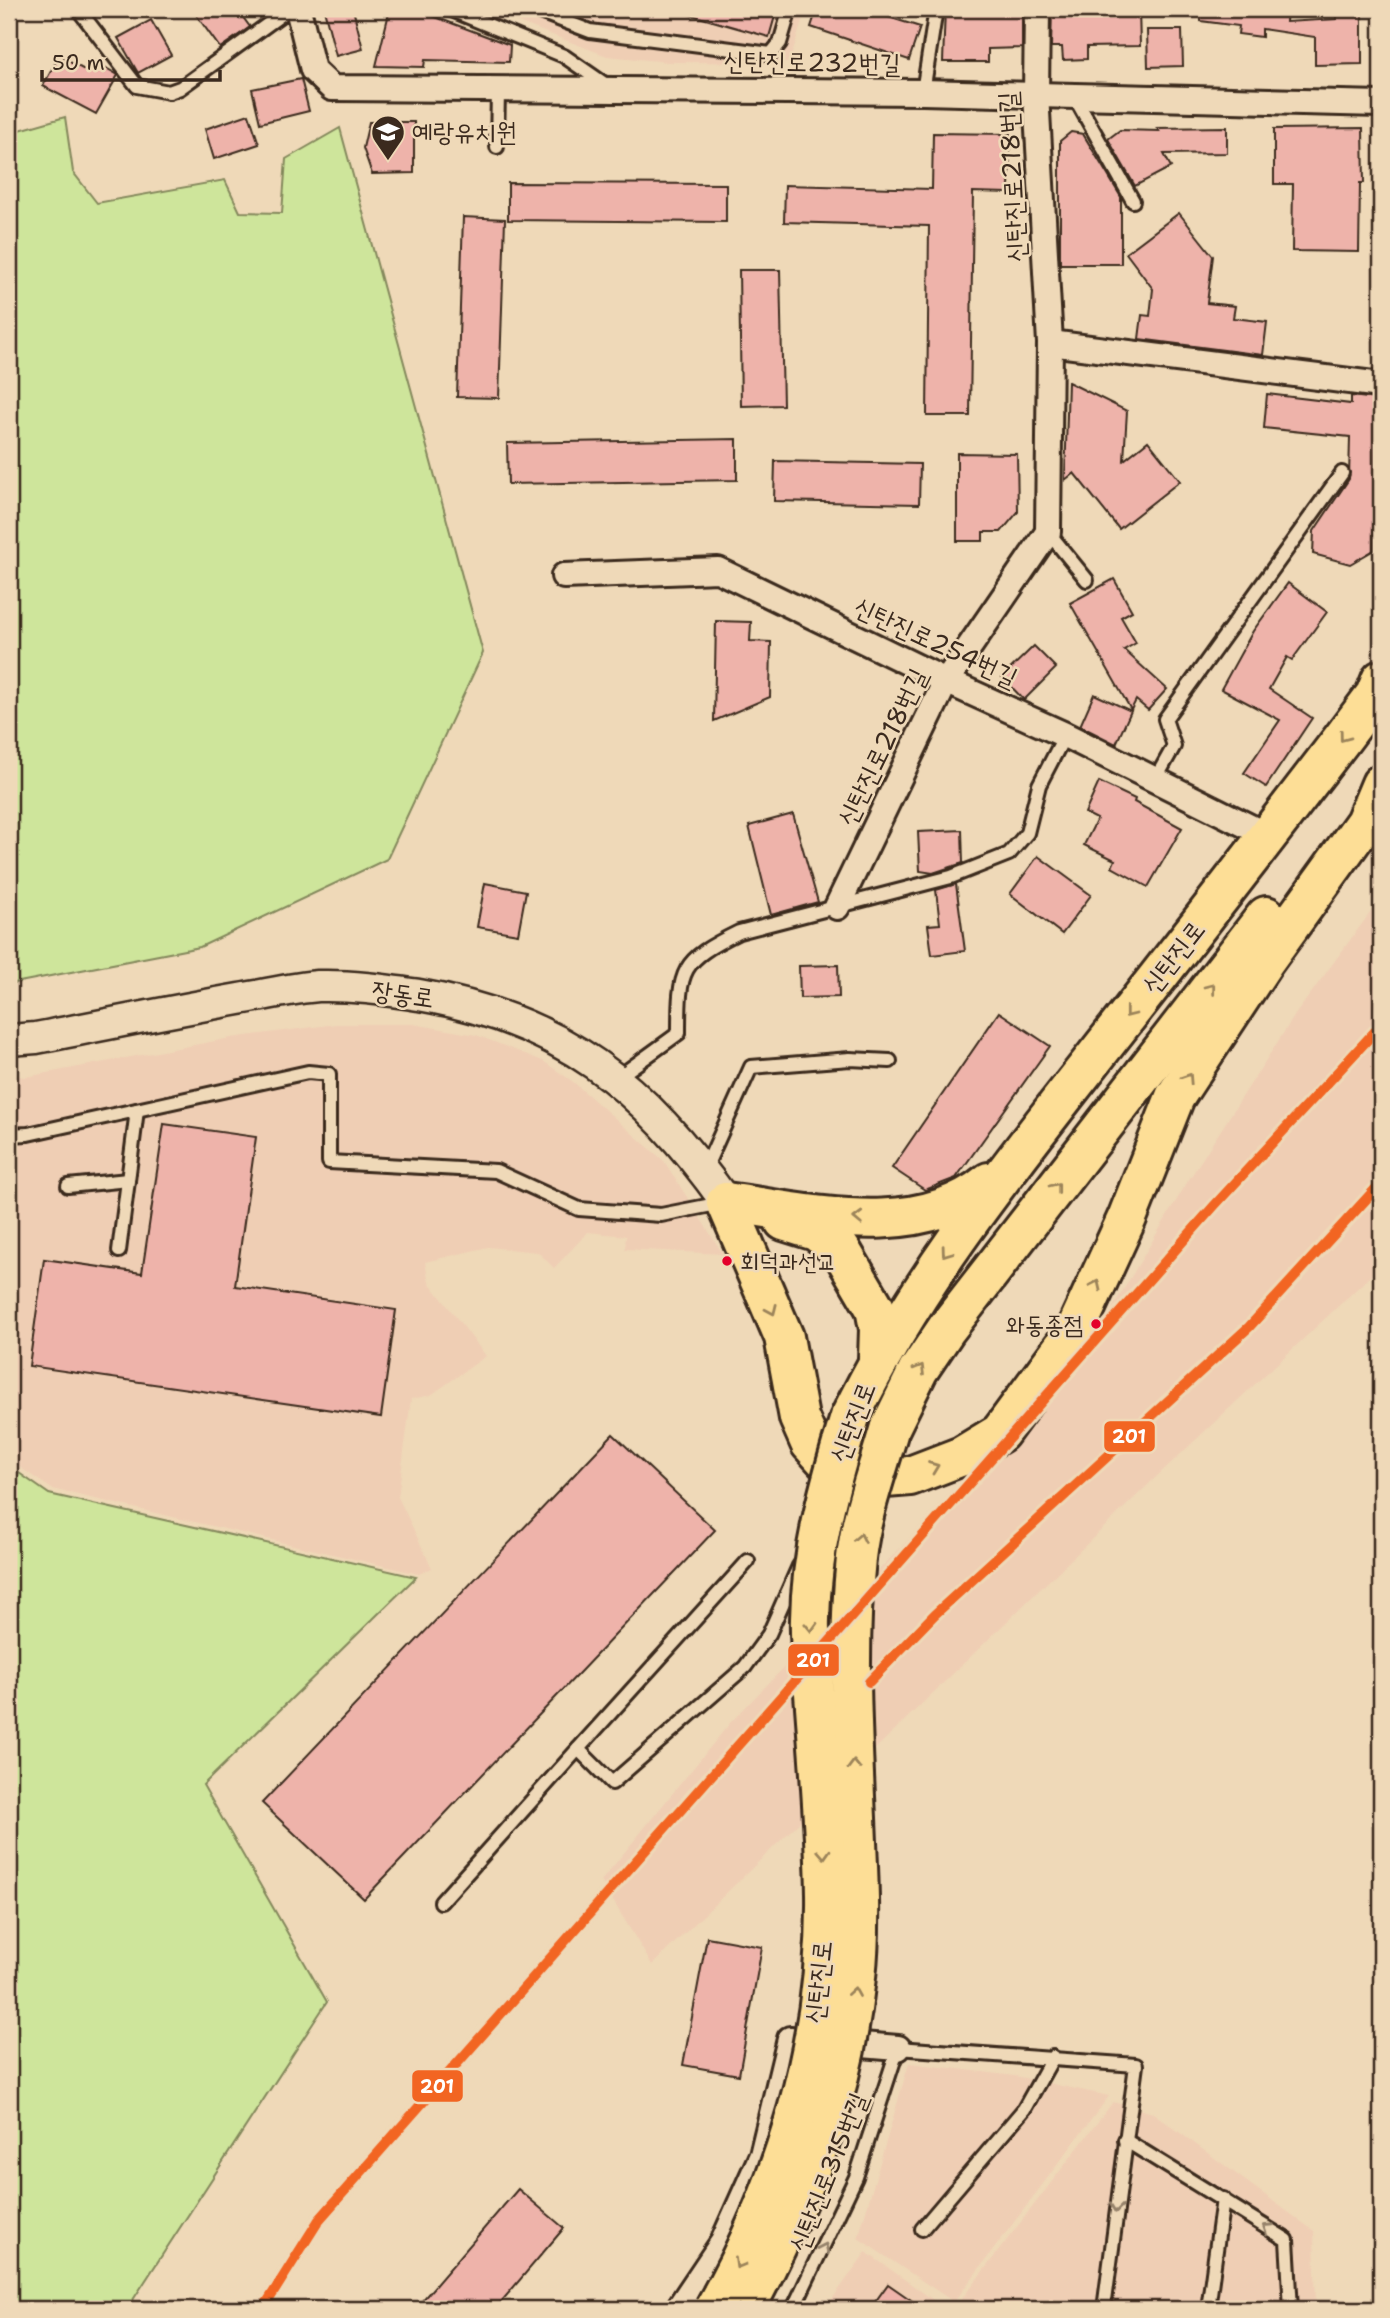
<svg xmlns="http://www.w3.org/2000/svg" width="1390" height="2318" viewBox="0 0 1390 2318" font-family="'Shantell Sans','Poor Story',sans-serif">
<rect width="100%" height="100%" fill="#efd9b8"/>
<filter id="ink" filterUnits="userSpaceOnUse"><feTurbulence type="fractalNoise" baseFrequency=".0143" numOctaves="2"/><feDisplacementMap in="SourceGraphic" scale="14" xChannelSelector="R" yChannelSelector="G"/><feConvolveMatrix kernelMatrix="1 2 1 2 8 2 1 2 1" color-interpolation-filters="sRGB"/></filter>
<g filter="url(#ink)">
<!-- built -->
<g fill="#efceb4">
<polygon points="484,9 806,9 789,63 668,62 607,56"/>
<polygon points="1381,898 1381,1266 1155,1478 652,1965 601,1881 730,1723 991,1455 1109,1314 1188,1181 1295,1015"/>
<polygon points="336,1024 413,1024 476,1035 543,1061 572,1081 664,1161 723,1254 625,1249 626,1236 588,1232 554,1268 538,1252 488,1247 425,1262 429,1282 486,1356 431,1395 411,1399 398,1497 432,1568 419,1574 52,1489 9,1460 9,1075 26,1077 231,1038"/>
<polygon points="909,2063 1015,2076 1109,2096 954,2302 858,2238"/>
<polygon points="1113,2102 1153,2113 1314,2231 1316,2309 963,2309 957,2305"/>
<polygon points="866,2252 946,2309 825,2309"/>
</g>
<!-- green -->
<g fill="#cee59b" stroke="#84885c" stroke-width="2">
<polygon points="65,117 73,172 97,203 225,180 240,212 282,213 286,159 340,128 483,653 387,859 200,947 9,984 9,133"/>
<polygon points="9,1466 49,1494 416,1577 203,1785 327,2002 127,2309 9,2309"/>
</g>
<!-- building -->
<g fill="#eeb3aa" stroke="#3b2a1e" stroke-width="2">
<polygon points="192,9 237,9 250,27 220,48"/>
<polygon points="324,9 353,9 363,49 336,56"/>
<polygon points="390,9 414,9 510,45 509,62 425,60 424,67 376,66"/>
<polygon points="688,9 777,9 769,37 688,14"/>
<polygon points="817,9 863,9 920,27 909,60 811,27"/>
<polygon points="945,9 1022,9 1022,48 988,49 988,62 943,62"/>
<polygon points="1052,9 1139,9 1140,46 1087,47 1087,59 1063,60 1062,47 1051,47"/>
<polygon points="1201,9 1287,9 1286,22 1337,19 1337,9 1362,9 1362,64 1315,65 1315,37 1262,29 1262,37 1238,34 1239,26 1201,21"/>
<polygon points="151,20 171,55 138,73 118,38"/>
<polygon points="1147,30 1182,30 1183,66 1148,67"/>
<polygon points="59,56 88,72 94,61 118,75 96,114 43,86"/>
<polygon points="301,79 309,111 260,123 252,89"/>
<polygon points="249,114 259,144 214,159 205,129"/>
<polygon points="369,122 414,122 414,173 372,174 363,148"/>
<polygon points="1227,127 1227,153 1164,154 1171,167 1135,186 1108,139 1120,130 1159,131 1157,128"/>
<polygon points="1363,128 1364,183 1360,183 1359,252 1292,251 1293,184 1274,184 1274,129"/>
<polygon points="1071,132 1083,134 1121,197 1121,264 1060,264 1060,141"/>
<polygon points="933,133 1010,134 1009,193 973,192 970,416 927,416 929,226 784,222 785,185 932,189"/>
<polygon points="508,183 726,184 726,222 508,220"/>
<polygon points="1179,213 1213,256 1207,303 1235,306 1233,318 1267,322 1263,355 1139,339 1142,315 1150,316 1153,289 1126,253"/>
<polygon points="463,217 505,219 499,398 457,397"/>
<polygon points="739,270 780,270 783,405 741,406"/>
<polygon points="1068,382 1127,411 1124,460 1148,441 1180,481 1119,529 1074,473 1065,480"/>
<polygon points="1267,394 1351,404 1351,396 1376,399 1374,550 1350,564 1313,554 1314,531 1349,479 1350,437 1264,428"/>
<polygon points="737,439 737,480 508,484 507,443"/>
<polygon points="957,453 1017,454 1018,512 1001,532 983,532 983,541 957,541"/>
<polygon points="775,461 920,464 919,504 774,501"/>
<polygon points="1114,579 1132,611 1121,617 1136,643 1124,650 1167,689 1148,710 1136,700 1131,710 1070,603"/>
<polygon points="1288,583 1327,612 1292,660 1287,657 1269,689 1312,718 1266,787 1244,773 1280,720 1221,689 1253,631"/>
<polygon points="716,621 751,622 750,641 771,642 770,697 714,721"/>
<polygon points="1034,646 1056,668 1024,700 1002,677"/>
<polygon points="1094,694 1131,711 1116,744 1080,726"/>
<polygon points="1099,782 1135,799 1134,802 1182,828 1148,887 1112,867 1115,860 1084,845 1097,819 1085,813"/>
<polygon points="793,814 818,902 771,915 749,826"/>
<polygon points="962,830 963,863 933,873 920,871 918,832"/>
<polygon points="1038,856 1091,895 1062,934 1010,894"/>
<polygon points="485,883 526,891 518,934 477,927"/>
<polygon points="956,884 965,951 932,955 928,925 940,924 936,890"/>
<polygon points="838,965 839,997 800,998 799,966"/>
<polygon points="999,1012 1050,1046 956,1178 925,1190 892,1168"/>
<polygon points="164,1124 256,1137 235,1286 396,1310 381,1417 29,1366 44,1259 142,1273"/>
<polygon points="613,1434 715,1530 364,1899 262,1803"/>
<polygon points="707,1937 762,1947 739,2075 683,2065"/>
<polygon points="518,2189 564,2228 495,2309 415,2309"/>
<polygon points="888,2284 924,2309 870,2309"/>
</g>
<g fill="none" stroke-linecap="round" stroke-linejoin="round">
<!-- service casing -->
<g stroke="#3b2a1e" stroke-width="18">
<g id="service">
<polyline points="78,9 137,86 169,92 180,88 289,9"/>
<polyline points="449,9 564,56 606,85"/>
<polyline points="532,9 590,31 771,54 780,43 790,9"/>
<polyline points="923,92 936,9"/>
<polyline points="1074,96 1133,201"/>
<polyline points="497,147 498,90"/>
<polyline points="1048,532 1087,580"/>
<polyline points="1155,780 1174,746 1165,719 1342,473"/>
<path d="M617,1078L679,1033C679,969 680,961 739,932L951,877L1009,854L1027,833L1039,785L1065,735"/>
<polyline points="9,1135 28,1134 308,1072 329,1074 329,1162 496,1171 579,1209 661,1215 722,1203"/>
<polyline points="704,1171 751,1067 850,1059 890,1061"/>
<polyline points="68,1186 128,1180"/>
<polyline points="119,1251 137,1110"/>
<polyline points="578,1749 748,1561"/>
<polyline points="441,1902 578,1749 612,1783 745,1667 769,1634 799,1566"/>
<polyline points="1125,2140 1287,2240 1291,2309"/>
<polyline points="922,2229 1024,2109 1053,2057"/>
<polyline points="793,2309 856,2177 898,2048 1136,2065 1104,2309"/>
<polyline points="1208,2309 1223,2199"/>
</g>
</g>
<!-- minor casing -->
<g stroke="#3b2a1e" stroke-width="30">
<g id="minor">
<polyline points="298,9 313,70 332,88 923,92 1381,104"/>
<polyline points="1050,343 1381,385"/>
<polyline points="564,576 718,570 946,681 1065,735 1268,836"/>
<polyline points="837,907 946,681 1048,532 1050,343 1036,94 1037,9"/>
<polyline points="678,2309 723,2242 762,2155 790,2039 898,2048"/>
</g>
</g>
<!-- tertiary casing -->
<g stroke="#3b2a1e" stroke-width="35">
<path id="tertiary" d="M9,1040L36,1038C104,1025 171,1011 239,999C265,995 292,988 318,986C352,985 385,990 419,995C563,1020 643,1086 726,1202"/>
</g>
<!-- primary casing -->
<g stroke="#3b2a1e" stroke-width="44">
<g id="primary">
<polyline points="726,1202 784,1337 799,1418 810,1443 829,1464 873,1479 910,1476 962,1456 1000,1433 1075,1331 1127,1218 1175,1097 1264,962 1365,822 1381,784"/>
<path d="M726,1202C810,1213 917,1242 989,1182"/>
<polyline points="784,1221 816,1231 841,1250 875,1308 879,1329 878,1359"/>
<path d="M850,1417C912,1289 1000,1178 1088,1066C1173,958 1258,849 1342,739L1375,695L1381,680"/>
<polyline points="889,1430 918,1371 947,1328 1266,916"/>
</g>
</g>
<!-- service -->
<use href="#service" stroke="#efd9b8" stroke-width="12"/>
<!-- minor -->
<use href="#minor" stroke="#efd9b8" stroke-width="24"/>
<!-- tertiary -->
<use href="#tertiary" stroke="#efd9b8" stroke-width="30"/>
<!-- primary -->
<use href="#primary" stroke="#fdde96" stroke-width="38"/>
<!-- primary-bridge casing -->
<g stroke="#3b2a1e" stroke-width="44" stroke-linecap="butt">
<g id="primary-bridge">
<path d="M754,2292C808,2188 844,2094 856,1977C862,1924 858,1871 856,1818C852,1732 847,1644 856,1558C861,1514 877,1472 889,1430"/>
<path d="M714,2309C785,2184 828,2040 826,1894C825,1827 819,1760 814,1693C813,1669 809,1643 810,1619C811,1550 830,1482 850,1417"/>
</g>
</g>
<!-- primary-bridge -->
<use href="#primary-bridge" stroke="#fdde96" stroke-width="38"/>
<!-- rail-1 casing -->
<g stroke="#efd9b8" stroke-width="16">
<g id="rail-1">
<polyline points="869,1682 934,1615 1249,1327 1381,1183"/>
<polyline points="263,2309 319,2220 1214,1206 1381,1025"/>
</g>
</g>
<!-- rail-1 -->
<use href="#rail-1" stroke="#f26522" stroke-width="10"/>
</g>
<!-- one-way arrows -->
<defs><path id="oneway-chevron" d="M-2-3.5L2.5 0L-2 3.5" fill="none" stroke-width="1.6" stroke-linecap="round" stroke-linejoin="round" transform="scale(1.75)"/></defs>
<g stroke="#9c845a">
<use href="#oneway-chevron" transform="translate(1344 737) rotate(127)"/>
<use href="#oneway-chevron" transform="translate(1211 988) rotate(-52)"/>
<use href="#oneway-chevron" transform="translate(1129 1013) rotate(128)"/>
<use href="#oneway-chevron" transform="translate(1188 1078) rotate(-57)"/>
<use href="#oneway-chevron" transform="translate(1056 1187) rotate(-52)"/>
<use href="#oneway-chevron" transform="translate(858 1218) rotate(-178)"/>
<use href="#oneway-chevron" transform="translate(946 1252) rotate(126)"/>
<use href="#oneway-chevron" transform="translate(1096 1285) rotate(-65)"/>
<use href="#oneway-chevron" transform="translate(772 1310) rotate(66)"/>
<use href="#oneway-chevron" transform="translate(920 1369) rotate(-59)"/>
<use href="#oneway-chevron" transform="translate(934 1467) rotate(-21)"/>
<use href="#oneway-chevron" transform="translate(860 1538) rotate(-79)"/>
<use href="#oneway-chevron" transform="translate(811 1627) rotate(88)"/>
<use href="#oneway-chevron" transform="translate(854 1765) rotate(-91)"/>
<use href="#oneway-chevron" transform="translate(824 1854) rotate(87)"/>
<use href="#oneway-chevron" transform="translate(854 1992) rotate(-81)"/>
<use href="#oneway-chevron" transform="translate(739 2264) rotate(120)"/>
</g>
<g stroke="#95826b">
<use href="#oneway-chevron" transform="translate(1116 2208) rotate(97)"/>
<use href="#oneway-chevron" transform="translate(1267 2228) rotate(-147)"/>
<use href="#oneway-chevron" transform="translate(824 2248) rotate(-65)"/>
</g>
</g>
<!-- icons -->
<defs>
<g id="school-pin" transform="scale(1.75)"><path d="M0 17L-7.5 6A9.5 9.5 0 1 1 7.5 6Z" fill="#3b2a1e" stroke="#efd9b8"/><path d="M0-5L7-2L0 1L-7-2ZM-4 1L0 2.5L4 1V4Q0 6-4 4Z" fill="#fff"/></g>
</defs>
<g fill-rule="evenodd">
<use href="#school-pin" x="388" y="132"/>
</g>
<!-- markers -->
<g fill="#e4002b" stroke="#efd9b8" stroke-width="2.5">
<circle cx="727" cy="1261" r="6"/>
<circle cx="1096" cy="1324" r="6"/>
</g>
<g text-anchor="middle" stroke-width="5" stroke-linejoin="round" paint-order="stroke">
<!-- bus labels -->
<g font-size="24" fill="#3b2a1e" stroke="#efd9b8" text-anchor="start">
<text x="740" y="1270">회덕과선교</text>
<text x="1083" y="1333" text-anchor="end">와동종점</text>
</g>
<!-- street labels -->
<g font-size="26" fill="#3b2a1e" stroke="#efd9b8">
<text transform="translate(812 62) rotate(1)" y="9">신탄진로232번길</text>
<text transform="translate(1012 177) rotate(-93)" y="9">신탄진로218번길</text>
<text transform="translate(936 642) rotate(25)" y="9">신탄진로254번길</text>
<text transform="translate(882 747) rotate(-64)" y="9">신탄진로218번길</text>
<text transform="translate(1173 957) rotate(-52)" y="9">신탄진로</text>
<text transform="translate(403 994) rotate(8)" y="9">장동로</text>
<text transform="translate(852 1422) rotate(-69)" y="9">신탄진로</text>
<text transform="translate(818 1982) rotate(-84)" y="9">신탄진로</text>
<text transform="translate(828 2172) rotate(-68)" y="9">신탄진로315번길</text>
</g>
<!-- poi labels -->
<g font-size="26" fill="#3b2a1e" stroke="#efd9b8" text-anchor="start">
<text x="412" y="141">예랑유치원</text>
</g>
</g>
<g stroke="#efd9b8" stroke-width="2.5">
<rect x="1103" y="1420" width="53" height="33" rx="7" fill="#f26522"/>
<rect x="787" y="1643" width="53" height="34" rx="7" fill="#f26522"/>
<rect x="411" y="2069" width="53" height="34" rx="7" fill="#f26522"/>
</g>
<g font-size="19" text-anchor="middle" font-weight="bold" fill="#fff">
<text x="1129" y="1443">201</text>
<text x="813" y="1667">201</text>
<text x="437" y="2093">201</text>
</g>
<!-- margin -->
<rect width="1390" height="2318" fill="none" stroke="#efd9b8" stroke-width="35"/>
<rect x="18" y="18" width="1355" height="2283" fill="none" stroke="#3b2a1e" stroke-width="2.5" filter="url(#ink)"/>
<!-- scale -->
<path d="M42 70v10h178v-10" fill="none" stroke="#3b2a1e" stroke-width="3.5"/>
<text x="52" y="70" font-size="21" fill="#3b2a1e" stroke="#efd9b8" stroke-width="5" paint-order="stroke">50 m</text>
</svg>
